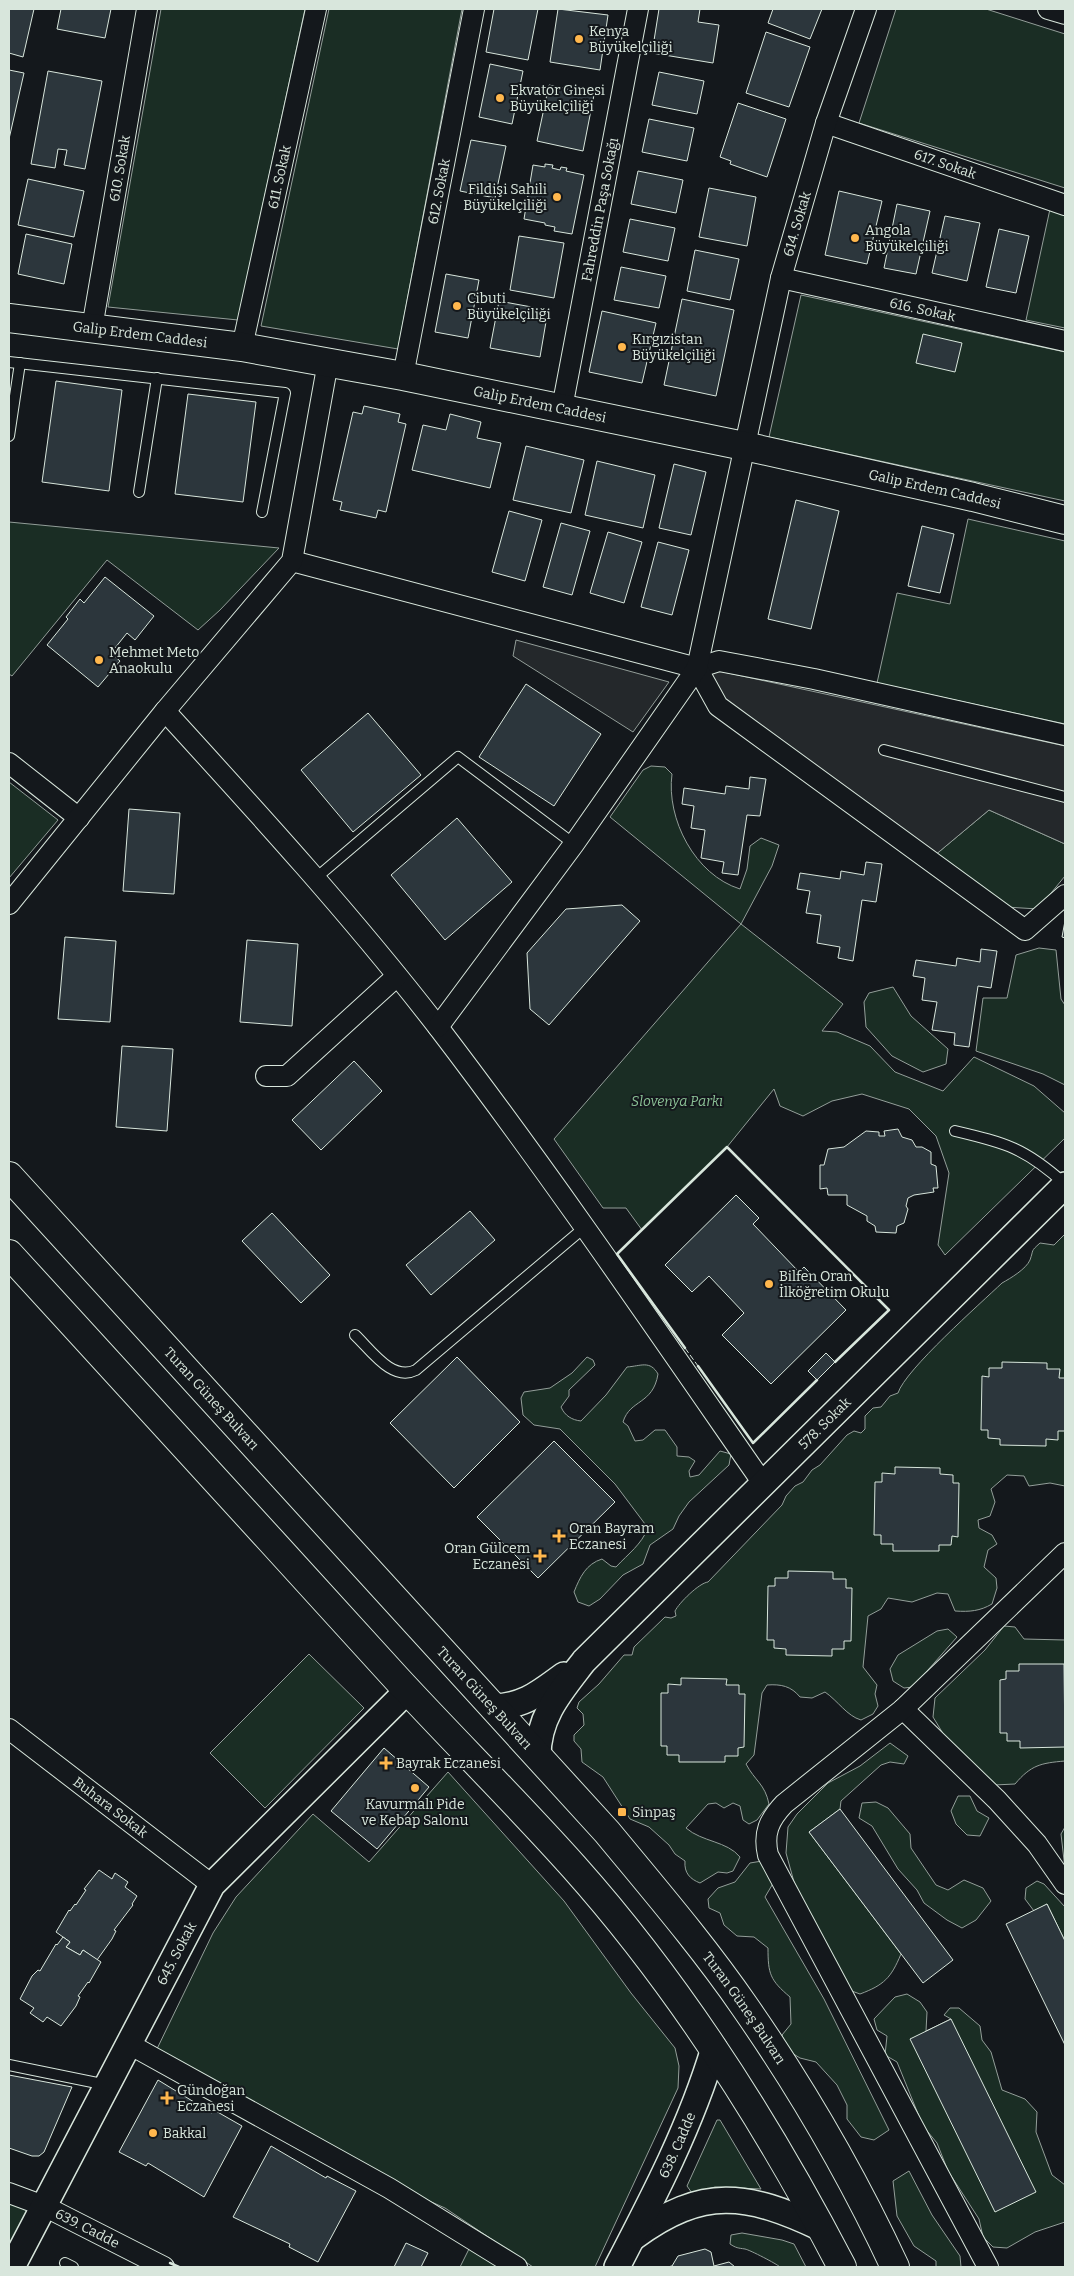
<svg xmlns="http://www.w3.org/2000/svg" width="1074" height="2276" viewBox="0 0 1074 2276" font-family="Bitter,serif">
<rect width="100%" height="100%" fill="#14181c"/>
<!-- green -->
<g fill="#1a2d24" stroke="#939e99">
<polygon points="161,9 305,9 238,320 108,307"/>
<polygon points="329,9 462,9 398,349 261,326"/>
<polygon points="896,9 986,9 1065,34 1065,188 859,123"/>
<polygon points="1050,209 1065,213 1065,328 1026,320"/>
<polygon points="801,295 1065,352 1065,501 769,437"/>
<polygon points="968,519 1065,541 1065,724 877,683 897,593 950,604"/>
<polygon points="9,522 279,548 220,610 198,630 107,560 12,676 9,674"/>
<path d="M651,766L665,767L672,774C666,819 695,875 740,889L747,869L750,846L761,838L779,845L772,866L741,924L843,1004L822,1031L837,1032L870,1046L895,1072L943,1091L974,1057L1034,1086L1065,1113V1138L945,1255L938,1245L949,1173L936,1136L909,1109L862,1094L832,1101L803,1116L780,1106L774,1089L727,1147L642,1230L626,1208H603L554,1139L741,924L610,817L643,770Z"/>
<polygon points="9,782 58,820 9,878"/>
<polygon points="989,810 1065,844 1065,876 1038,909 1006,907 934,856"/>
<polygon points="1039,948 1056,950 1061,999 1065,1005 1065,1085 1043,1074 976,1051 983,998 1007,998 1016,955"/>
<polygon points="893,987 911,1016 948,1049 946,1064 923,1072 892,1056 866,1027 864,1002 869,993"/>
<path d="M1065,1234V1486L1050,1483L1029,1486L1024,1476L1007,1475L991,1489L995,1502L990,1516L978,1520L979,1528L992,1535L997,1544L988,1550L984,1567L996,1578L997,1588L992,1604C980,1611 970,1612 955,1611L948,1594L937,1593L912,1602L888,1598L881,1609L868,1616L863,1667L877,1685L875,1694L878,1706L873,1714L861,1720C847,1716 838,1701 825,1692L812,1698L800,1697C791,1686 781,1684 767,1685L762,1693L754,1755L746,1764C755,1781 765,1784 769,1804L757,1820L749,1824L743,1820L740,1806L733,1803L724,1808L716,1803L708,1804L686,1828C702,1842 727,1841 740,1857L733,1871L727,1873L718,1872L700,1883C690,1879 684,1873 685,1861L675,1854L669,1845L649,1827L630,1819L603,1777L582,1762L581,1749L574,1741V1735L584,1725L583,1714L577,1708L579,1702L599,1684L624,1655H632L634,1647L665,1617L671,1618L676,1616L675,1611C679,1603 699,1583 708,1582L782,1505L786,1496L795,1486L803,1482L812,1470L820,1465L847,1435L854,1431L861,1433L865,1429V1416L873,1408L881,1407L890,1396L898,1393C905,1370 981,1303 1002,1283C1011,1278 1026,1269 1030,1260C1034,1249 1030,1252 1040,1243L1054,1245Z"/>
<path d="M587,1357L593,1360L595,1365L569,1390V1396L561,1407C565,1416 572,1420 581,1421L606,1395L627,1367C641,1366 650,1360 658,1374C653,1405 630,1399 623,1422L628,1426L635,1441L643,1440L655,1430H665L677,1447V1456L689,1457L695,1461L689,1471L690,1477L699,1475L720,1451L731,1454L729,1465L689,1502L679,1516L673,1529L650,1545L643,1564L623,1575L600,1599L589,1606L578,1602L574,1592C580,1577 586,1564 602,1559L611,1566L616,1567C629,1553 641,1545 648,1528L615,1484L560,1429L534,1425L523,1415L521,1398L524,1392L550,1388L572,1373Z"/>
<path d="M1004,1626L1015,1627L1024,1639L1065,1640V1761C1041,1763 1031,1765 1015,1784L994,1785L950,1745L933,1717L935,1698L985,1650Z"/>
<polygon points="948,1629 957,1637 913,1687 904,1688 893,1681 890,1669 898,1655 937,1631"/>
<polygon points="309,1654 364,1708 265,1808 210,1753"/>
<path d="M890,1743L908,1756L904,1764L890,1762L881,1765L841,1801L840,1809L809,1832L901,1954C891,1978 884,1985 860,1994L849,1990L801,1901L794,1882L786,1853L788,1827L797,1814L828,1783L860,1766Z"/>
<polygon points="448,1772 564,1901 631,1993 675,2048 679,2066 678,2088 595,2267 533,2267 445,2208 393,2185 155,2053 213,1933 236,1897 313,1814 369,1862"/>
<polygon points="958,1796 970,1796 977,1811 989,1818 980,1836 967,1835 956,1824 951,1811"/>
<polygon points="876,1802 888,1808 910,1834 911,1848 936,1885 948,1890 964,1880 983,1888 991,1901 976,1920 962,1928 947,1920 924,1903 917,1890 898,1869 872,1826 859,1818 862,1803"/>
<polygon points="1065,1827 1065,1869 1061,1834"/>
<path d="M762,1861L775,1880L765,1897L824,1999L889,2130L874,2140L861,2137L847,2119V2105L837,2085L816,2062L800,2058L787,2050L782,2035L791,2024L790,1997C770,1980 768,1974 768,1948L754,1937L737,1936L724,1925L720,1913L709,1908L708,1899L718,1888L735,1882L750,1863Z"/>
<polygon points="1037,1881 1044,1884 1065,1907 1065,1941 1047,1904 1034,1911 1025,1899 1026,1888"/>
<polygon points="907,1994 920,2002 927,2012 926,2031 951,2019 944,2015 950,2008 959,2008 980,2026 982,2040 991,2052 1002,2090 1025,2099 1037,2112 1036,2132 1052,2175 1065,2185 1065,2222 1035,2232 1007,2248 993,2247 983,2237 979,2219 948,2171 937,2143 923,2126 897,2062 885,2055 887,2036 877,2030 874,2019 895,1997"/>
<polygon points="717,2120 720,2120 761,2189 715,2187 692,2193 687,2186"/>
<polygon points="909,2171 932,2215 960,2256 961,2267 936,2267 936,2261 914,2246 897,2216 893,2181"/>
<polygon points="9,2193 44,2206 9,2267"/>
<path d="M742,2233L782,2240L794,2244L806,2267H780C777,2264 750,2250 745,2249C738,2248 736,2248 730,2244L731,2235Z"/>
<polygon points="473,2241 517,2267 460,2267"/>
</g>
<!-- parking -->
<g fill="#24282b" stroke="#939e99">
<polygon points="516,640 669,682 633,732 513,656"/>
<polygon points="719,671 1065,746 1065,844 989,810 934,856 720,698 711,674"/>
</g>
<!-- building -->
<g fill="#2c363c" stroke="#d8e6dc">
<polygon points="9,9 34,9 23,57 9,53"/>
<polygon points="61,9 111,9 105,38 57,29"/>
<polygon points="494,9 538,9 528,60 486,52"/>
<polygon points="558,9 608,15 600,70 550,62"/>
<polygon points="659,9 700,9 698,22 719,25 713,63 652,53"/>
<polygon points="773,9 822,9 810,39 768,23"/>
<polygon points="766,32 810,47 789,107 746,93"/>
<polygon points="490,64 523,71 512,124 479,117"/>
<polygon points="9,70 24,73 9,139"/>
<polygon points="48,71 102,81 85,169 64,165 67,150 58,149 55,168 31,164"/>
<polygon points="659,72 704,81 697,114 652,105"/>
<polygon points="549,85 594,95 583,151 537,141"/>
<polygon points="738,103 786,119 767,177 730,164 731,161 720,157"/>
<polygon points="649,119 694,128 687,161 642,152"/>
<polygon points="471,140 506,146 495,198 460,191"/>
<polygon points="545,164 553,165 552,168 560,170 561,167 567,168 566,171 584,175 572,234 554,231 555,227 545,225 545,223 524,219 533,165 545,167"/>
<polygon points="638,171 683,180 676,213 631,204"/>
<polygon points="28,179 84,191 74,237 18,225"/>
<polygon points="709,188 756,197 747,246 699,237"/>
<polygon points="839,191 882,201 867,264 825,255"/>
<polygon points="897,204 930,211 916,274 884,268"/>
<polygon points="945,216 980,223 967,281 932,273"/>
<polygon points="630,219 675,228 668,261 623,252"/>
<polygon points="999,229 1029,236 1016,293 986,287"/>
<polygon points="26,234 72,244 64,284 18,274"/>
<polygon points="519,236 564,243 554,298 510,290"/>
<polygon points="695,250 739,259 730,300 687,291"/>
<polygon points="621,267 666,276 659,308 614,300"/>
<polygon points="446,274 479,280 468,338 435,332"/>
<polygon points="682,299 734,310 716,396 664,385"/>
<polygon points="499,301 548,310 540,357 490,348"/>
<polygon points="602,311 656,323 642,383 589,372"/>
<polygon points="923,334 962,343 955,372 916,363"/>
<polygon points="56,381 122,390 109,491 42,482"/>
<polygon points="188,394 256,402 243,502 175,494"/>
<polygon points="364,406 400,414 398,422 406,424 386,512 378,510 376,518 340,510 342,502 333,500 353,412 362,414"/>
<polygon points="450,414 481,422 477,438 501,443 490,488 412,470 423,425 446,430"/>
<polygon points="526,446 584,460 571,513 513,500"/>
<polygon points="597,461 655,475 643,528 585,515"/>
<polygon points="674,464 706,472 691,535 659,528"/>
<polygon points="796,500 839,511 811,629 768,619"/>
<polygon points="509,511 542,520 525,581 492,572"/>
<polygon points="561,523 590,531 572,595 543,587"/>
<polygon points="922,526 954,534 940,593 908,586"/>
<polygon points="608,532 642,542 624,603 590,593"/>
<polygon points="658,542 689,550 672,615 641,607"/>
<polygon points="105,577 154,616 135,640 127,633 111,653 120,661 98,687 47,645 68,619 66,617 80,599 84,603"/>
<polygon points="526,684 601,734 554,806 479,757"/>
<polygon points="368,713 421,775 353,832 301,770"/>
<polygon points="750,777 766,779 760,816 747,815 738,875 722,873 724,862 701,858 705,830 691,828 694,806 682,804 684,788 725,794 726,786 749,789"/>
<polygon points="129,809 180,813 174,894 123,891"/>
<polygon points="457,818 512,882 445,940 391,875"/>
<polygon points="866,862 882,864 876,902 862,900 853,961 838,958 840,947 817,943 821,915 806,913 810,891 797,889 800,873 840,879 841,871 864,875"/>
<polygon points="622,905 640,921 549,1025 530,1009 527,953 566,909"/>
<polygon points="1065,921 1065,938 1062,937"/>
<polygon points="65,937 116,941 110,1022 58,1019"/>
<polygon points="247,940 298,944 292,1026 240,1022"/>
<polygon points="981,949 997,951 991,988 978,986 969,1047 954,1045 955,1033 932,1030 937,1002 922,1000 925,978 913,976 916,960 956,966 957,958 980,962"/>
<polygon points="122,1046 173,1049 167,1131 116,1127"/>
<polygon points="354,1061 382,1091 321,1150 292,1120"/>
<polygon points="898,1129 902,1137 912,1140 916,1147 922,1147 931,1152 931,1164 936,1166 938,1188 933,1188 934,1192 914,1195 908,1198 906,1206 908,1209 904,1223 897,1226 896,1233 876,1232 875,1226 867,1221 867,1216 847,1205 847,1195 828,1195 827,1188 820,1189 820,1165 824,1165 828,1149 844,1147 866,1131 879,1132 879,1136 885,1136 884,1131"/>
<polygon points="736,1195 759,1218 753,1224 799,1272 804,1267 846,1310 771,1384 722,1335 744,1313 709,1276 692,1292 665,1265"/>
<polygon points="470,1211 495,1240 431,1295 406,1265"/>
<polygon points="272,1213 330,1275 301,1303 242,1241"/>
<polygon points="826,1353 835,1362 817,1380 808,1371"/>
<polygon points="457,1357 520,1422 454,1488 390,1423"/>
<polygon points="1002,1362 1047,1363 1047,1369 1060,1369 1059,1378 1065,1378 1065,1431 1058,1431 1058,1440 1046,1439 1046,1446 1000,1445 1000,1439 988,1438 988,1430 981,1430 982,1376 989,1377 989,1368 1002,1368"/>
<polygon points="554,1441 615,1502 538,1578 477,1517"/>
<polygon points="895,1467 940,1468 940,1474 953,1475 953,1483 959,1483 958,1537 952,1536 951,1545 939,1545 939,1551 893,1551 893,1544 881,1544 881,1535 874,1535 875,1482 882,1482 882,1473 895,1474"/>
<polygon points="788,1571 833,1572 833,1579 846,1579 846,1588 852,1588 851,1641 844,1641 844,1649 832,1649 832,1656 786,1655 786,1649 774,1648 774,1640 767,1640 768,1586 775,1586 775,1578 788,1578"/>
<polygon points="1019,1664 1064,1664 1065,1747 1020,1748 1020,1741 1007,1741 1007,1733 1000,1733 1000,1680 1006,1679 1006,1671 1019,1671"/>
<polygon points="681,1678 727,1679 726,1685 739,1685 739,1694 745,1694 744,1747 738,1748 738,1756 725,1756 725,1762 679,1762 679,1755 667,1755 667,1746 661,1746 661,1693 668,1693 668,1684 681,1685"/>
<polygon points="384,1748 429,1787 377,1849 331,1811"/>
<polygon points="840,1809 953,1960 923,1983 809,1832"/>
<polygon points="99,1870 112,1879 115,1873 128,1882 125,1887 137,1896 132,1904 133,1905 114,1930 116,1931 112,1939 97,1960 83,1950 80,1955 66,1947 70,1942 56,1932 69,1910 70,1911 75,1904 76,1905 86,1890 84,1889"/>
<polygon points="1047,1904 1065,1941 1065,2045 1006,1924"/>
<polygon points="63,1937 70,1942 66,1947 80,1955 83,1950 101,1962 89,1983 88,1982 78,1996 80,1997 76,2006 61,2026 47,2017 43,2022 30,2013 34,2008 20,1999 32,1976 38,1970 40,1971 56,1944 57,1945"/>
<polygon points="951,2019 1036,2192 995,2212 910,2039"/>
<polygon points="9,2075 72,2087 44,2152 39,2156 32,2156 9,2148"/>
<polygon points="158,2080 212,2113 214,2110 242,2126 204,2197 148,2163 146,2166 119,2152"/>
<polygon points="271,2146 326,2178 327,2176 356,2191 318,2262 289,2247 290,2244 233,2217"/>
<polygon points="406,2243 428,2253 421,2267 394,2267"/>
<polygon points="705,2249 711,2252 714,2266 729,2262 735,2267 667,2267 672,2266 678,2256"/>
</g>
<g fill="none" stroke-linecap="round" stroke-linejoin="round">
<!-- service casing -->
<g stroke="#d8e6dc" stroke-width="12">
<g id="service">
<polyline points="9,362 285,393 262,512"/>
<polyline points="9,436 20,363"/>
<polyline points="139,492 157,378"/>
<polyline points="884,750 1065,797"/>
<polyline points="316,878 458,757 574,844"/>
<path d="M955,1131C1006,1143 1025,1148 1065,1184"/>
<path d="M355,1335C371,1350 392,1382 416,1370L585,1227"/>
<polyline points="9,2065 107,2085"/>
<polyline points="65,2263 73,2267"/>
</g>
</g>
<!-- minor casing -->
<g stroke="#d8e6dc" stroke-width="22">
<g id="minor">
<polyline points="1048,9 1065,14"/>
<path id="s1" d="M826,123L1065,205"/>
<path id="s2" d="M781,278L1065,341"/>
<path id="s3" d="M92,328L147,9"/>
<path id="s4" d="M242,347L316,9"/>
<path id="s5" d="M403,376L474,9"/>
<path id="s6" d="M562,408L638,9"/>
<polyline points="292,561 697,668 719,661 814,679 1065,735"/>
<polyline points="697,668 718,706 1025,930 1065,895"/>
<path d="M165,711C259,814 353,917 438,1027C551,1175 656,1329 762,1482"/>
<polyline points="9,763 79,818"/>
<polyline points="9,904 165,711 292,561 328,362"/>
<path id="s7" d="M438,1027L574,844L697,668L781,278L826,123L866,9"/>
<polyline points="266,1076 287,1076 397,976"/>
<polyline points="903,1709 997,1800 1037,1844 1065,1884"/>
<path id="s8" d="M9,1729L212,1885"/>
<polyline points="129,2044 389,2188 517,2267"/>
<path id="s9" d="M9,2193L44,2206L164,2267"/>
<path d="M988,2267L768,1855C763,1833 769,1820 784,1804L903,1709L1065,1553"/>
</g>
</g>
<!-- tertiary casing -->
<g stroke="#d8e6dc" stroke-width="28">
<g id="tertiary">
<path d="M493,1707C525,1706 539,1693 564,1675"/>
<path id="s10" d="M538,1756C538,1716 561,1691 584,1661L1065,1185"/>
<path d="M634,2237C703,2186 747,2193 821,2228"/>
<path id="s11" d="M12,2267L212,1885L408,1690"/>
<path id="s12" d="M617,2267C654,2196 691,2125 714,2048"/>
</g>
</g>
<!-- secondary casing -->
<g stroke="#d8e6dc" stroke-width="30">
<g id="secondary">
<path id="s13" d="M9,318L242,347L403,376L744,446L973,497L1065,520"/>
</g>
</g>
<!-- primary casing -->
<g stroke="#d8e6dc" stroke-width="30">
<g id="primary">
<path id="s14" d="M9,1176L607,1832C654,1889 703,1946 745,2007C802,2089 853,2177 895,2267"/>
<path d="M9,1254C138,1395 268,1537 397,1679C455,1742 517,1803 574,1867C681,1987 768,2125 842,2267"/>
</g>
</g>
<!-- service -->
<use href="#service" stroke="#14181c" stroke-width="10"/>
<!-- minor -->
<use href="#minor" stroke="#14181c" stroke-width="20"/>
<!-- tertiary -->
<use href="#tertiary" stroke="#14181c" stroke-width="25"/>
<!-- secondary -->
<use href="#secondary" stroke="#14181c" stroke-width="28"/>
<!-- primary -->
<use href="#primary" stroke="#14181c" stroke-width="28"/>
<!-- fence -->
<polyline stroke="#d8e6dc" stroke-width="1" stroke-dasharray="6 2.5" stroke-linecap="butt" points="685,1348 698,1366"/>
<!-- wall -->
<g stroke="#d8e6dc" stroke-width="2.5">
<polyline points="685,1348 617,1254 727,1147 889,1310 835,1362"/>
<polyline points="698,1366 753,1443 817,1380"/>
<polyline points="170,2263 179,2267"/>
</g>
</g>
<!-- markers -->
<g fill="#ffb74d" stroke="#14181c" stroke-width="2">
<circle cx="579" cy="39" r="5"/>
<circle cx="500" cy="98" r="5"/>
<circle cx="557" cy="197" r="5"/>
<circle cx="855" cy="238" r="5"/>
<circle cx="457" cy="306" r="5"/>
<circle cx="622" cy="347" r="5"/>
<circle cx="99" cy="660" r="5"/>
<circle cx="769" cy="1284" r="5"/>
<path d="M556.5 1528.5h5v5h5v5h-5v5h-5v-5h-5v-5h5z"/>
<path d="M537.5 1548.5h5v5h5v5h-5v5h-5v-5h-5v-5h5z"/>
<path d="M383.5 1755.5h5v5h5v5h-5v5h-5v-5h-5v-5h5z"/>
<circle cx="415" cy="1788" r="5"/>
<rect x="617" y="1807" width="10" height="10" rx="2.5"/>
<path d="M164.5 2090.5h5v5h5v5h-5v5h-5v-5h-5v-5h5z"/>
<circle cx="153" cy="2133" r="5"/>
</g>
<g text-anchor="middle" stroke-width="4" stroke-linejoin="round" paint-order="stroke">
<!-- poi labels -->
<g font-size="14" fill="#d8e6dc" stroke="#14181c" text-anchor="start">
<text x="589" y="36">Kenya<tspan x="589" dy="16">Büyükelçiliği</tspan></text>
<text x="510" y="95">Ekvator Ginesi<tspan x="510" dy="16">Büyükelçiliği</tspan></text>
<text x="547" y="194" text-anchor="end">Fildişi Sahili<tspan x="547" dy="16">Büyükelçiliği</tspan></text>
<text x="865" y="235">Angola<tspan x="865" dy="16">Büyükelçiliği</tspan></text>
<text x="467" y="303">Cibuti<tspan x="467" dy="16">Büyükelçiliği</tspan></text>
<text x="632" y="344">Kırgızistan<tspan x="632" dy="16">Büyükelçiliği</tspan></text>
<text x="109" y="657">Mehmet Meto<tspan x="109" dy="16">Anaokulu</tspan></text>
<text x="779" y="1281">Bilfen Oran<tspan x="779" dy="16">İlköğretim Okulu</tspan></text>
<text x="569" y="1533">Oran Bayram<tspan x="569" dy="16">Eczanesi</tspan></text>
<text x="530" y="1553" text-anchor="end">Oran Gülcem<tspan x="530" dy="16">Eczanesi</tspan></text>
<text x="396" y="1768">Bayrak Eczanesi</text>
<text x="415" y="1809" text-anchor="middle">Kavurmalı Pide<tspan x="415" dy="16">ve Kebap Salonu</tspan></text>
<text x="632" y="1817">Sinpaş</text>
<text x="177" y="2095">Gündoğan<tspan x="177" dy="16">Eczanesi</tspan></text>
<text x="163" y="2138">Bakkal</text>
</g>
<!-- street labels -->
<g font-size="14" fill="#d8e6dc" stroke="#14181c">
<text dy="5" stroke="none"><textPath href="#s1" startOffset="126">617. Sokak</textPath></text>
<text dy="5" stroke="none"><textPath href="#s3" startOffset="162">610. Sokak</textPath></text>
<text dy="5" stroke="none"><textPath href="#s4" startOffset="174">611. Sokak</textPath></text>
<text dy="5" stroke="none"><textPath href="#s5" startOffset="188">612. Sokak</textPath></text>
<text dy="5" stroke="none"><textPath href="#s6" startOffset="202">Fahreddin Paşa Sokağı</textPath></text>
<text dy="5" stroke="none"><textPath href="#s7" startOffset="898">614. Sokak</textPath></text>
<text dy="5" stroke="none"><textPath href="#s2" startOffset="145">616. Sokak</textPath></text>
<text dy="5" stroke="none"><textPath href="#s13" startOffset="132">Galip Erdem Caddesi</textPath></text>
<text dy="5" stroke="none"><textPath href="#s13" startOffset="538">Galip Erdem Caddesi</textPath></text>
<text dy="5" stroke="none"><textPath href="#s13" startOffset="942">Galip Erdem Caddesi</textPath></text>
<text dy="5" stroke="none"><textPath href="#s14" startOffset="301">Turan Güneş Bulvarı</textPath></text>
<text dy="5" stroke="none"><textPath href="#s10" startOffset="446">578. Sokak</textPath></text>
<text dy="5" stroke="none"><textPath href="#s14" startOffset="706">Turan Güneş Bulvarı</textPath></text>
<text dy="5" stroke="none"><textPath href="#s8" startOffset="128">Buhara Sokak</textPath></text>
<text dy="5" stroke="none"><textPath href="#s11" startOffset="354">645. Sokak</textPath></text>
<text dy="5" stroke="none"><textPath href="#s14" startOffset="1111">Turan Güneş Bulvarı</textPath></text>
<text dy="5" stroke="none"><textPath href="#s12" startOffset="136">638. Cadde</textPath></text>
<text dy="5" stroke="none"><textPath href="#s9" startOffset="86">639. Cadde</textPath></text>
</g>
<!-- park labels -->
<g font-size="14" font-style="italic" fill="#8ac095" stroke="#14181c">
<text x="677" y="1106">Slovenya Parkı</text>
</g>
</g>
<!-- border -->
<rect width="1074" height="2276" fill="none" stroke="#d8e6dc" stroke-width="20"/>
</svg>
